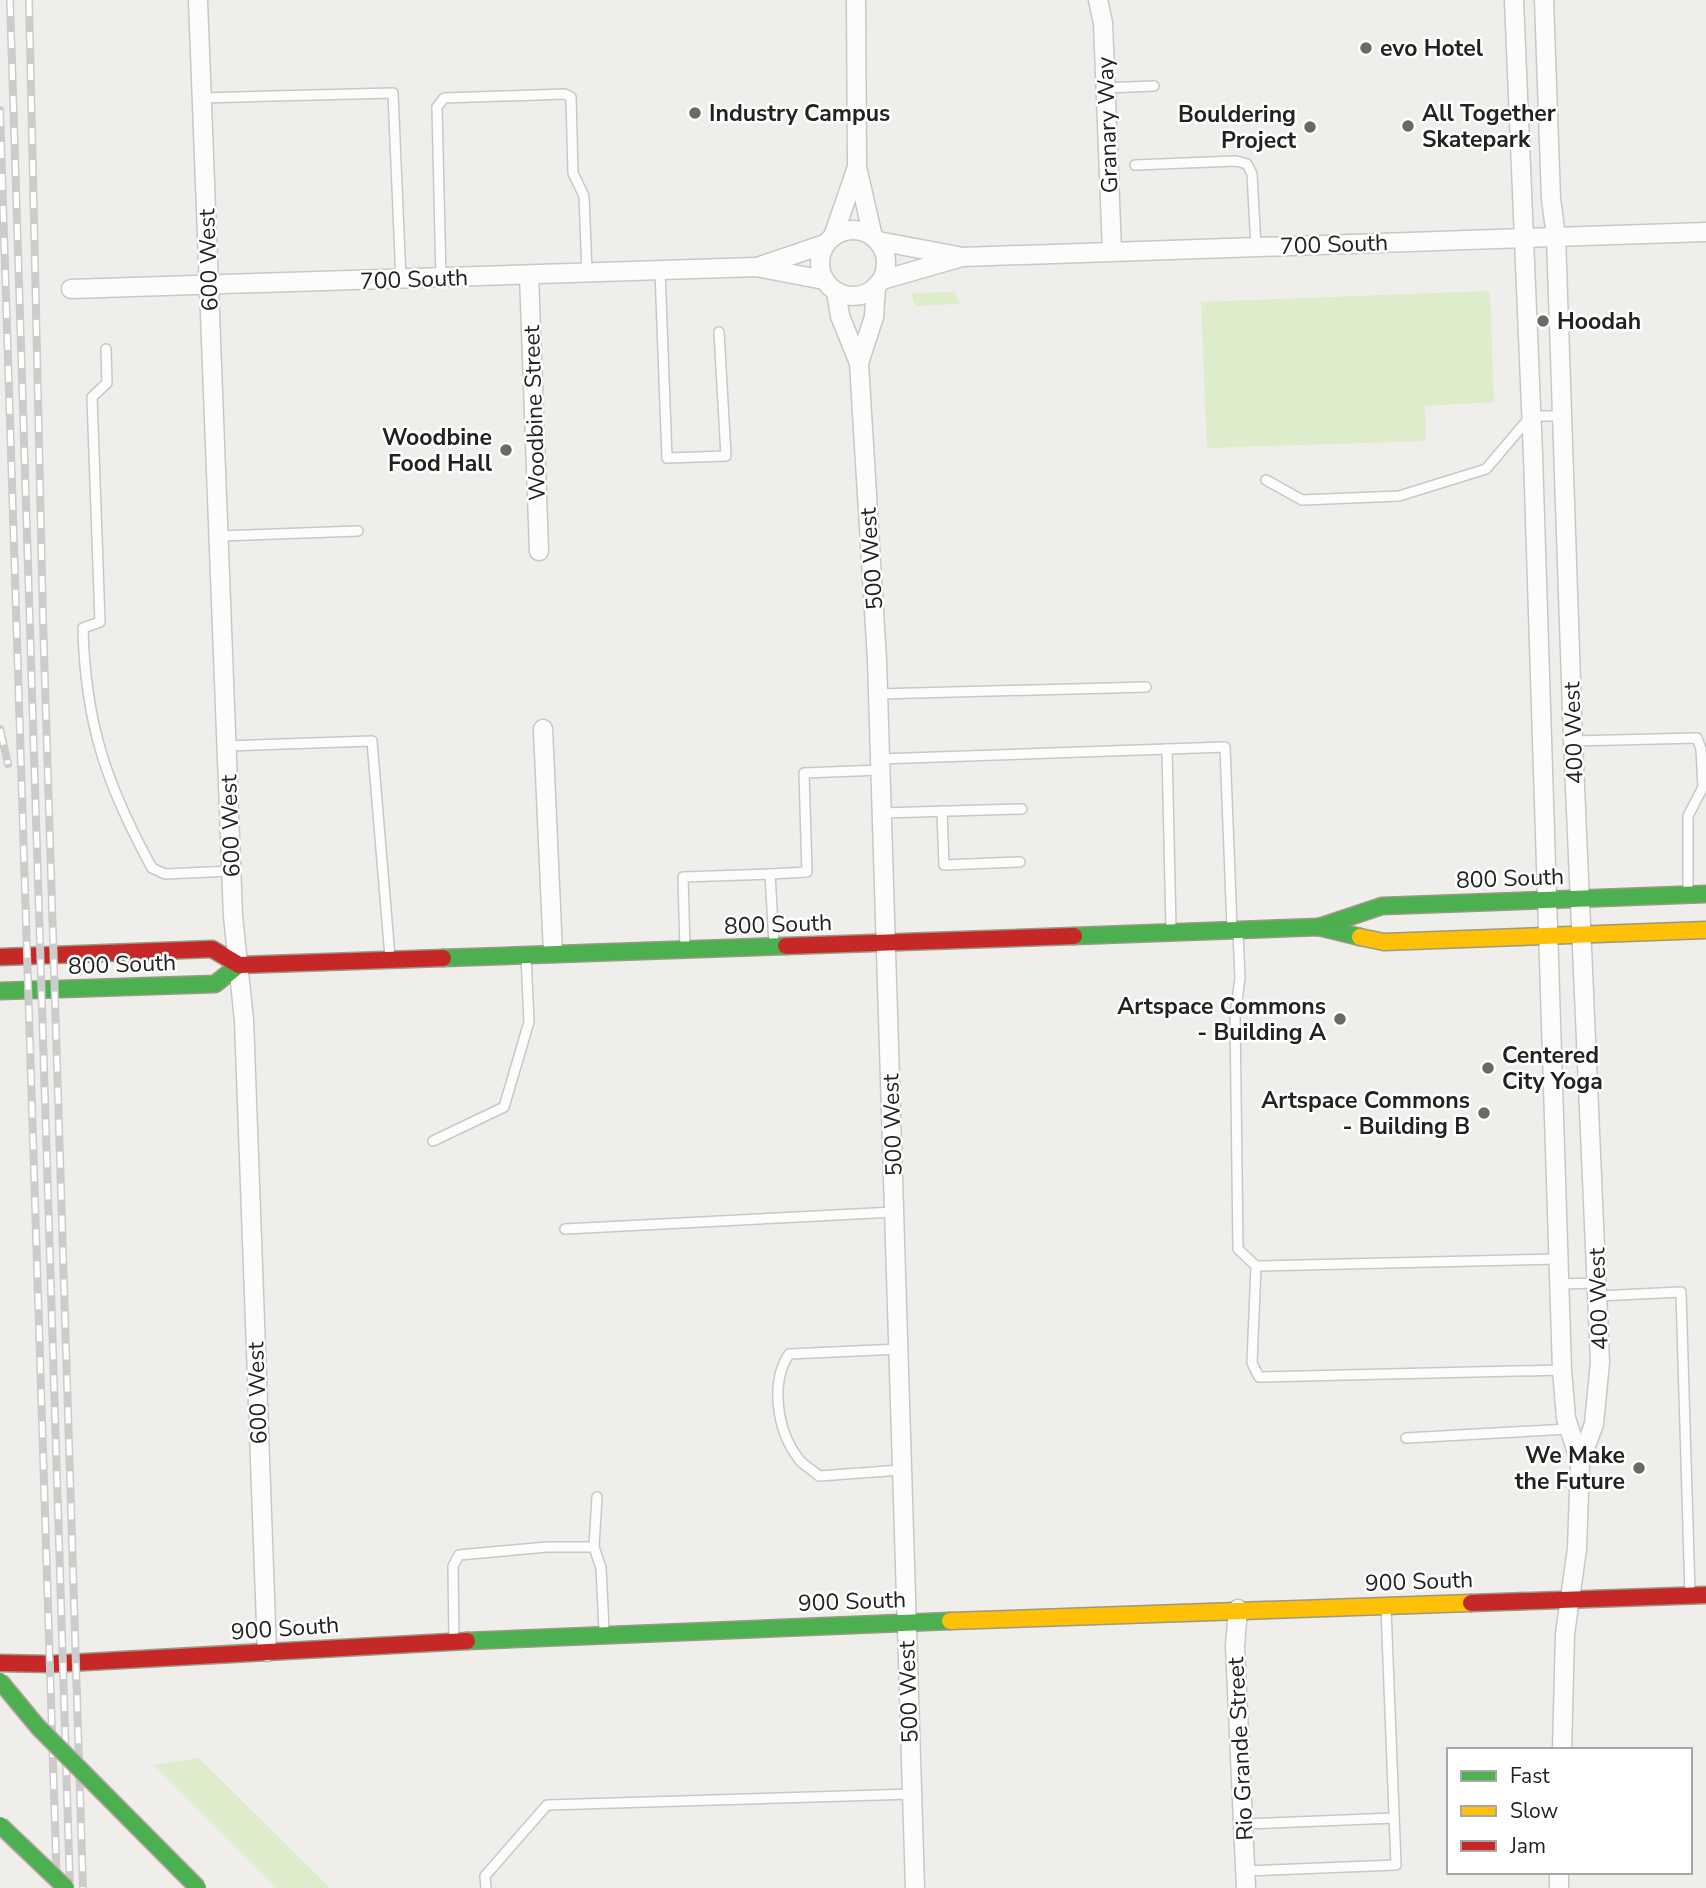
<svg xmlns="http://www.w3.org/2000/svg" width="1706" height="1888" viewBox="0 0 1706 1888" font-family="'Nunito Sans',sans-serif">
<rect width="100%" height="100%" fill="#f0eeeb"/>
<!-- grass -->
<g fill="#ddeccb">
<polygon points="1488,291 1490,295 1494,402 1425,406 1426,441 1207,448 1201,302"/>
<polygon points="955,292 959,304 915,306 912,296 914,293"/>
<polygon points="199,1758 330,1888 277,1888 154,1765"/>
</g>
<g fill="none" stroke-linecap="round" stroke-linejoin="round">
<!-- lane casing -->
<g stroke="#c9c8c7" stroke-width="12">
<g id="lane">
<polyline points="1105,88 1154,86"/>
<polyline points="201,98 393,93 401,280"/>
<polyline points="1135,165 1236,161 1247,164 1252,174 1256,247"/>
<polyline points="660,271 667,458 726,456 719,332"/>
<polyline points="441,279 437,107 444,98 565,94 571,97 573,173 584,196 587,273"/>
<path d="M106,349L107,383L92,397L100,622L83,628C85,723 107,786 152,868L165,874L231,871"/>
<polyline points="1266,480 1302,500 1399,496 1486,469 1531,416 1562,416"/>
<polyline points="219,536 358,531"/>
<polyline points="878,694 1146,687"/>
<polyline points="1573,741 1697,738 1701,749 1703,787 1688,816 1688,892"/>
<polyline points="227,746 372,741 390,957"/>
<polyline points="1167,749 1171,929"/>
<polyline points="879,759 1225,747 1232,927"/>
<polyline points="942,811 944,865 1020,862"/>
<polyline points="882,813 1022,809"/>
<polyline points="770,874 807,872 804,773 880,770"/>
<polyline points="1238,932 1240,978 1235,1015 1238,1249 1256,1266 1558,1259"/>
<polyline points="685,948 683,877 770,874 774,944"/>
<polyline points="433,1141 504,1107 529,1022 526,956"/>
<polyline points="565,1229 895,1212"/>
<polyline points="1256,1266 1252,1363 1259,1377 1562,1370"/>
<polyline points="1559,1284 1598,1283"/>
<polyline points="1598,1296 1681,1292 1690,1594"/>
<path d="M899,1349L789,1354C770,1383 777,1430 798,1458C802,1465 813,1470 819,1476L901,1470"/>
<polyline points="1406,1438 1569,1429"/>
<polyline points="594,1547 597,1497"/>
<polyline points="454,1640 453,1566 459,1555 547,1547 594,1547 601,1568 604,1630"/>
<polyline points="1244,1824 1394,1818"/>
<polyline points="1245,1871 1396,1865 1386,1608"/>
<polyline points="486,1888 485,1876 547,1805 912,1794"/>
</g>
</g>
<!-- street casing -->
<g stroke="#c9c8c7" stroke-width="21">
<g id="street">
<polyline points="198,0 233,916 244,1020 267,1652"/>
<polyline points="856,0 857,167 873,237"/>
<polyline points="1098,0 1103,23 1112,251"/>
<polyline points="1514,0 1533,455 1562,1370 1566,1418 1580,1462 1577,1549 1565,1634 1562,1750"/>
<polyline points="1544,0 1551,199 1556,236 1573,741 1600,1362 1594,1424 1580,1462"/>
<circle cx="853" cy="263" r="33"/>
<polyline points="833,237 857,167"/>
<polyline points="878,241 958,256"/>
<polyline points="760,266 825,244"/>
<polyline points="529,275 539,551"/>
<polyline points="882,280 962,257 1706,232"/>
<polyline points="71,289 756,267 824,280"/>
<polyline points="836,291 840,316 859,363 877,660 915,1888"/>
<polyline points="859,363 874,317 876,286"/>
<polyline points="543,729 553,953"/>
<polyline points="1238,1609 1235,1646 1246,1888"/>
<polyline points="1559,1888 1559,1872"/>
</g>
</g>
<!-- fast casing -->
<g stroke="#999a82" stroke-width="19">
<g id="fast">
<polyline points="1319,927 1382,906 1706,894"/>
<polyline points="1074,936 1319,927 1360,937"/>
<polyline points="443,958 786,946"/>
<polyline points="0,991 215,984 239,965"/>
<polyline points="467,1641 950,1621"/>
</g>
</g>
<!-- slow casing -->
<g stroke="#999a82" stroke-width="19">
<g id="slow">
<polyline points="1360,937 1384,942 1706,930"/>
<polyline points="950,1621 1471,1603"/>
</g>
</g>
<!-- jam casing -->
<g stroke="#999a82" stroke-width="19">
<g id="jam">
<polyline points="786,946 1074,936"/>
<polyline points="0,957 212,949 239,965 443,958"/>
<polyline points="1471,1603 1706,1595"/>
<polyline points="0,1663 50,1664 467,1641"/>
</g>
</g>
<!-- lane -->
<use href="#lane" stroke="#fdfcfc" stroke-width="9"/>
<!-- street -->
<use href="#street" stroke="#fdfcfc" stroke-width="18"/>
<!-- fast -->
<use href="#fast" stroke="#4caf50" stroke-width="16"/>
<!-- slow -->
<use href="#slow" stroke="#ffc107" stroke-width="16"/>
<!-- jam -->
<use href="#jam" stroke="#c62828" stroke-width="16"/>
<!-- rail casing -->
<g stroke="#ccc" stroke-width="8">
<g id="rail">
<polyline points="10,0 70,1888"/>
<polyline points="29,0 43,620 83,1888"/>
<polyline points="0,110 57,1888"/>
<polyline points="0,729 8,764"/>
</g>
</g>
<!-- rail -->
<use href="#rail" stroke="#fff" stroke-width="5" stroke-dasharray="16" stroke-linecap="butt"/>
<!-- fast-bridge casing -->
<g stroke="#c5a2ac" stroke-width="19" stroke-linecap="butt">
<g id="fast-bridge">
<polyline points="0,1681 38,1727 198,1888"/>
<polyline points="0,1825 66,1888"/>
</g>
</g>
<!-- fast-bridge -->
<use href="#fast-bridge" stroke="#4caf50" stroke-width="16"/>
</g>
<!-- markers -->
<g fill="#6a6968" stroke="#fff" stroke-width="2.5">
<circle cx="1366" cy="48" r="7"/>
<circle cx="695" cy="113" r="7"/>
<circle cx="1408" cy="126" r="7"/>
<circle cx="1310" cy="127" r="7"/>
<circle cx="1543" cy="321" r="7"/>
<circle cx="506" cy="450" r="7"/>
<circle cx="1340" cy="1019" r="7"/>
<circle cx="1488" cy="1068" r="7"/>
<circle cx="1484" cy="1113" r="7"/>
<circle cx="1639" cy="1468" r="7"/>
</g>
<g text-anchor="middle" stroke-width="5" stroke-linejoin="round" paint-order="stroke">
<!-- poi labels -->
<g font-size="23" font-weight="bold" fill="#222" stroke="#fff" text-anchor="start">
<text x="1380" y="56">evo Hotel</text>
<text x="709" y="121">Industry Campus</text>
<text x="1422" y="121">All Together<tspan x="1422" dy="26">Skatepark</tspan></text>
<text x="1296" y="122" text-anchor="end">Bouldering<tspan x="1296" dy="26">Project</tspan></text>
<text x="1557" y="329">Hoodah</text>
<text x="492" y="445" text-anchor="end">Woodbine<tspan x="492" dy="26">Food Hall</tspan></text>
<text x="1326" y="1014" text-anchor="end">Artspace Commons<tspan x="1326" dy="26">- Building A</tspan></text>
<text x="1502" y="1063">Centered<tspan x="1502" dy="26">City Yoga</tspan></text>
<text x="1470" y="1108" text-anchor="end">Artspace Commons<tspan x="1470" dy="26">- Building B</tspan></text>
<text x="1625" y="1463" text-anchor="end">We Make<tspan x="1625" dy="26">the Future</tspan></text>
</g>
<!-- street labels -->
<g font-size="23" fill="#222" stroke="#fff">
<text transform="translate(1107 125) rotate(-92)" y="8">Granary Way</text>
<text transform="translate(1334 244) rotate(-2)" y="8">700 South</text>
<text transform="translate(208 260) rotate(-92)" y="8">600 West</text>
<text transform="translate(414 279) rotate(-2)" y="8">700 South</text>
<text transform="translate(534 413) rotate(-92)" y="8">Woodbine Street</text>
<text transform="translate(871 559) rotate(-94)" y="8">500 West</text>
<text transform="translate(1573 733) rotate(-92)" y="8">400 West</text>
<text transform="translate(230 826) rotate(-92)" y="8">600 West</text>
<text transform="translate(1510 878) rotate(-2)" y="8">800 South</text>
<text transform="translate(778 924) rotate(-2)" y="8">800 South</text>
<text transform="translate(122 964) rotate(-2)" y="8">800 South</text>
<text transform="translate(892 1125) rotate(-92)" y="8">500 West</text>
<text transform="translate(1598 1299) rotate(-92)" y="8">400 West</text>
<text transform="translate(257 1393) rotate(-92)" y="8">600 West</text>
<text transform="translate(1419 1581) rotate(-2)" y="8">900 South</text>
<text transform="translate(852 1601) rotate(-2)" y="8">900 South</text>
<text transform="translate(285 1628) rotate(-4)" y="8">900 South</text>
<text transform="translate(908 1692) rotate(-92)" y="8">500 West</text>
<text transform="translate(1240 1749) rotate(-93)" y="8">Rio Grande Street</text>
</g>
</g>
<!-- legend -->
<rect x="1447" y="1748" width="245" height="126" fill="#ffffff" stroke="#a7a7a7" stroke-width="2"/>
<rect x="1461" y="1771" width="35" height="10" fill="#4caf50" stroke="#a7a7a7" stroke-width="2"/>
<text x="1510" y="1783" font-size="21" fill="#222222">Fast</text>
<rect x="1461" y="1806" width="35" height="10" fill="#ffc107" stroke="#a7a7a7" stroke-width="2"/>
<text x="1510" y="1818" font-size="21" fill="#222222">Slow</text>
<rect x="1461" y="1841" width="35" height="10" fill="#c62828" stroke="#a7a7a7" stroke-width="2"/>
<text x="1510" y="1853" font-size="21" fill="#222222">Jam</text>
</svg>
